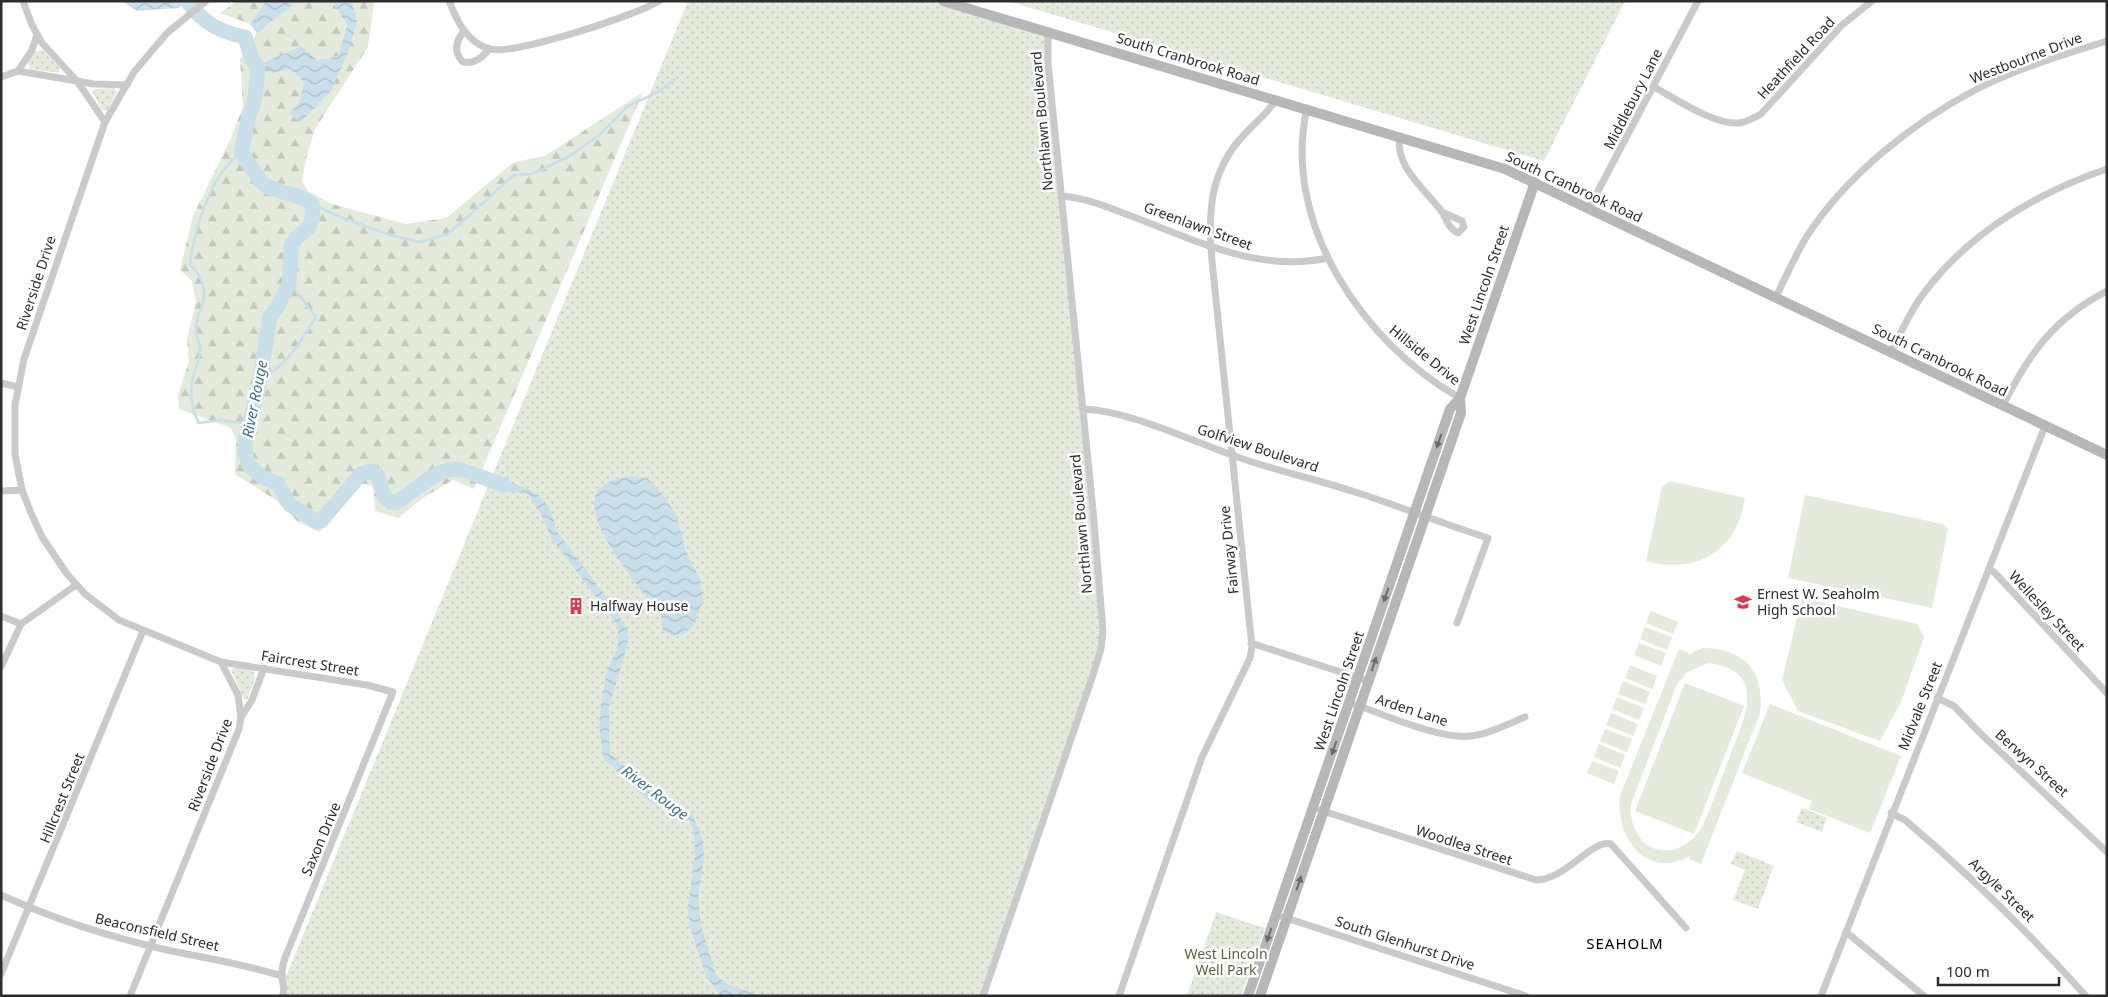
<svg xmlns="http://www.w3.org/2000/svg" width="2108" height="997" viewBox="0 0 2108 997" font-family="'Noto Sans',sans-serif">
<defs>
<pattern id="grass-dots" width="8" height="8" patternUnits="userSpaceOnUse" patternTransform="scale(1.25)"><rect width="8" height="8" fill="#e4eadc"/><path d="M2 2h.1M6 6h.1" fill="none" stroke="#c4c9bd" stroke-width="1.8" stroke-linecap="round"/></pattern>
<pattern id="forest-firs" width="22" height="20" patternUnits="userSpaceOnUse" patternTransform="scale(1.25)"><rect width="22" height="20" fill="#e4eadc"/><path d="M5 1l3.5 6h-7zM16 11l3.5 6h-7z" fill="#c4c9bd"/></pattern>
<pattern id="water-waves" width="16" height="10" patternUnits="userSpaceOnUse" patternTransform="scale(1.25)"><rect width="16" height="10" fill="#c9dfe9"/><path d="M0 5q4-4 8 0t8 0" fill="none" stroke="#adc0c8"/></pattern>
</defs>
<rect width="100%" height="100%" fill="#fff"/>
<!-- grass -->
<g fill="url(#grass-dots)">
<polygon points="688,1 930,1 1047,36 1106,637 986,996 278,996"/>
<polygon points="1008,1 1625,1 1544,161"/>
<polygon points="41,50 44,51 60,68 59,73 30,69 28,62 34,52"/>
<polygon points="114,88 117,92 107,111 102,110 92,91 95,89"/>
<polygon points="233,668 246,668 254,672 255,679 247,700 244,699 231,670"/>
<polygon points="1802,808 1827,818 1822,832 1796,822"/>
<polygon points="1737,851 1774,866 1758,909 1733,900 1745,870 1731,864"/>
<polygon points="1216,912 1265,928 1241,996 1187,996"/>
</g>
<!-- forest -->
<g fill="url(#forest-firs)">
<polygon points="237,1 266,1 250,24 220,13"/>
<polygon points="298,1 332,1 347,25 338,56 317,60 301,46 265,62 291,69 305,82 300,101 289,114 301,122 331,91 357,21 352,1 372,1 374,4 368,47 315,129 307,155 302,181 308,191 332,204 406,224 446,218 514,162 545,156 643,92 474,489 453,480 423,498 398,518 375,511 373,486 362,484 320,532 298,522 276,500 235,474 236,439 231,428 179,409 178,395 189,361 187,340 196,301 192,281 180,270 193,216 231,138 243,107 240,59 257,33"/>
</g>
<!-- pitch -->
<g fill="#e4eadc" fill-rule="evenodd">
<path d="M1670,481L1745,498C1743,505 1742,514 1739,521C1723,560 1685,572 1646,561L1662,487Z"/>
<polygon points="1805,495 1943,524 1948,529 1932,608 1788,578"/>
<polygon points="1802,598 1917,624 1924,637 1901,702 1880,741 1798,711 1782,680"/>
<polygon points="1651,611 1678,622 1673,634 1646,623"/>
<polygon points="1645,627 1672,637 1667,650 1640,639"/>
<polygon points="1639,643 1666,653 1661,666 1634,655"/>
<path d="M1703,648C1745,649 1765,671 1760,713L1701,864L1689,859L1690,856C1647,880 1615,838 1620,796L1679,649L1689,653L1688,655ZM1708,663C1770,670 1744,720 1729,758C1721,781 1712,803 1703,826C1678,867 1628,854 1631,804L1677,684L1686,673Z"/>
<polygon points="1630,665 1657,676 1652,689 1625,678"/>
<polygon points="1623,681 1650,692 1645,704 1618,694"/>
<polygon points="1685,683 1744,706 1694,834 1635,811"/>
<polygon points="1617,697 1644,708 1639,720 1612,709"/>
<polygon points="1770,704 1901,756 1870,833 1809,809 1812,801 1742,773"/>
<polygon points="1611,713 1638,724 1633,736 1606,725"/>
<polygon points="1605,729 1632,739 1627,752 1600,741"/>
<polygon points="1599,744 1625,755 1620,768 1594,757"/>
<polygon points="1592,761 1619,771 1614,784 1587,773"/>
</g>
<!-- water -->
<g fill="url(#water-waves)">
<polygon points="123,1 186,1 178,8 137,11"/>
<polygon points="266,1 298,1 257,33 250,24"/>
<polygon points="332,1 352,1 357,21 349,50 331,91 301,122 289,114 300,101 304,82 291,69 271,73 265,62 301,46 317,60 338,56 347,25"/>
<path d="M632,476L647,478L664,496L676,515L687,554L700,579L703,601L694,625L685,633L673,636L663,630C660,624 664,618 659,612C642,591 583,523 596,494C603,481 620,478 632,476Z"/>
<path d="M486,477C523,487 548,486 556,530L616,610L628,631V643L609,707L610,754L657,793L693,815L703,841L704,857L698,897L701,926L716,975L727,984L760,996H721L706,976L689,924L688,908L695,854L694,831L689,821L668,809L650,802L603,758L599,725L601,704L606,674L618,646V626L552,539L540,513L528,494L504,491L485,481Z"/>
</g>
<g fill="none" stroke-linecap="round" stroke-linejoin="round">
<!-- stream -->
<g stroke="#c9dfe9" stroke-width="2.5">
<path d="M241,153C211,173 194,230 190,265C202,274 207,291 202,306C200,311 197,316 197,321C194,337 198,335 200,347C202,359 193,371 192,381C190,395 192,411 199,423L220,420L249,424"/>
<polyline points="312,204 338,216 390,235 420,242 448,234 514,175 532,174 570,156 599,135 628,106 658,92 675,79"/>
<path d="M259,381C288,364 299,344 316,317L289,282"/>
</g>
<!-- river -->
<path stroke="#c9dfe9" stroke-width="15" d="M187,1C203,23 220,32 245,37L252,60L258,67L255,98L248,120L241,153C248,161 258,180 265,185C280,194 299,193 312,204L313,217L309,227L296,238L291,247L289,284L278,306L270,317L258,390L246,437L245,453L250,466L262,477L278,484L290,505L317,522L321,521L361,474L371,471L377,475C384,486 379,499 395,503C415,493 435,466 460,470C475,473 490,481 504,485"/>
<!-- street -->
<g stroke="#cacaca" stroke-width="7">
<polyline points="23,1 32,25 42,43 77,81 94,84 127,85"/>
<path d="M449,1C457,21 467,43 490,49C512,56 637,15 659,1"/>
<path d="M464,31C456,41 453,52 463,62C475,64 482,58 489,49"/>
<polyline points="18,71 32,50 37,35"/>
<polyline points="1,77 18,71 77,81 105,122"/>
<path d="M1654,87C1676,99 1714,125 1739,123C1747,122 1754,118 1761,114L1842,25L1872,1"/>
<path d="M1307,108C1281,223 1363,343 1460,398"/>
<path d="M1400,136C1394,167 1426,190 1442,212C1447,220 1449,229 1458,233L1464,227L1462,221L1442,212"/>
<path d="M1062,196C1086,198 1108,207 1131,216C1196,240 1257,273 1328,258"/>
<polyline points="1589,208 1698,1"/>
<path d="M1776,297C1786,276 1795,256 1807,236C1847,175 1911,124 1975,90C2016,69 2062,55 2107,41"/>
<path d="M1891,352C1902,330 1912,308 1927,289C1972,231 2039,192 2107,169"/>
<polyline points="1,383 18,387"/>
<path d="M2003,405C2029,354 2054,318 2107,291"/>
<path d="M1083,409C1133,411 1197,444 1246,460C1282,472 1319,480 1355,492C1400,506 1443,524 1488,538L1457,623"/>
<polyline points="1,491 22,490"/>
<polyline points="1989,569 1995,573 2107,693"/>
<polyline points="1,616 21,624"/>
<polyline points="1251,643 1368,681"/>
<path d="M221,662L367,685L393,692L291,943C287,953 281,965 282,975C282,984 285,987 283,996"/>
<polyline points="1,667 21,624 76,585"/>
<polyline points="1937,698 1954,706 1980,733 2107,852"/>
<path d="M1356,705C1386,715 1441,740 1471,736C1489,734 1508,724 1525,717"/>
<polyline points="241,717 252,700 264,668"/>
<path d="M1320,810L1536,880C1566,880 1591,839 1611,844L1686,928"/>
<path d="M1891,813L1905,820C1970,875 2029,933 2086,996"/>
<path d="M1,895C54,919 110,937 167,950C205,958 244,964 282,976"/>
<polyline points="1283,917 1526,996"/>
<polyline points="1846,932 1924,996"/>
<polyline points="1,974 143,631"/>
<polyline points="130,996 239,729 241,717 238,695 221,662 119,620 85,594 67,574 42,537 31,513 22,490 15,454 15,405 24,359 105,122 134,72 167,33 206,1"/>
<polyline points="983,996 1092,678 1101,649 1103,631 1093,510 1048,63 1048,31"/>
<path d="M1119,996L1202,757L1250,658L1252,647L1212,261C1208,214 1209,172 1243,136C1254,123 1268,114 1276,99"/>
<polyline points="1821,996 2045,426"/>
</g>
<!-- secondary -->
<g stroke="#b7b7b7" stroke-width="10">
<polyline points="943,1 1505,169 2107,455"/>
<polyline points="1248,996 1450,409 1460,398 1535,182"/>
<polyline points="1260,996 1461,413 1460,398"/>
</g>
</g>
<!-- one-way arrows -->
<defs><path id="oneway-solid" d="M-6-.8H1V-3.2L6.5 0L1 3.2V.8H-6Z" transform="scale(1.25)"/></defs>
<g fill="#6b6b6b">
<use href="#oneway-solid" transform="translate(1439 441) rotate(109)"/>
<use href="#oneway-solid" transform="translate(1386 595) rotate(109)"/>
<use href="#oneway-solid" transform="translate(1374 664) rotate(-71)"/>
<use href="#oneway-solid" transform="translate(1334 748) rotate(109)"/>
<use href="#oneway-solid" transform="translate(1299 883) rotate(-71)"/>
<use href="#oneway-solid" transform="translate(1269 935) rotate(109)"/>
</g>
<!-- icons -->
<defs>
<g id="school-bare" transform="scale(1.35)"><path d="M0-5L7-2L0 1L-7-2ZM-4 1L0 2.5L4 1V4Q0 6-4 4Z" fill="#dc384e" stroke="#fff" stroke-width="2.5" paint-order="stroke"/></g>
<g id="building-bare" transform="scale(1.35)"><path d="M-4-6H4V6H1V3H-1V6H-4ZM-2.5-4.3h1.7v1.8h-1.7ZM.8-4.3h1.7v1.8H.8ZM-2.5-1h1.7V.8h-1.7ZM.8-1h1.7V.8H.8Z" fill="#dc384e" stroke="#fff" stroke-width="2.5" paint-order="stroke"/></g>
</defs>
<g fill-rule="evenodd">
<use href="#school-bare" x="1743" y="602"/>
<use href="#building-bare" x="576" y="606"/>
</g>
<g text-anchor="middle" stroke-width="5" stroke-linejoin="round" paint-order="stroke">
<!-- street labels -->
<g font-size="14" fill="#2d2d2d" stroke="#fff">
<text transform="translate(1796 58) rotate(-47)" y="5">Heathfield Road</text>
<text transform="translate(2026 58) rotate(-21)" y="5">Westbourne Drive</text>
<text transform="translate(1188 59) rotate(17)" y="5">South Cranbrook Road</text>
<text transform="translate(1633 99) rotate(-63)" y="5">Middlebury Lane</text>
<text transform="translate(1042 121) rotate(-95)" y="5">Northlawn Boulevard</text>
<text transform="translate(1574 187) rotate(25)" y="5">South Cranbrook Road</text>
<text transform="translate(1198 226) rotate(20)" y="5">Greenlawn Street</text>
<text transform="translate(36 283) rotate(-72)" y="5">Riverside Drive</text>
<text transform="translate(1484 285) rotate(-71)" y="5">West Lincoln Street</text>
<text transform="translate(1425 355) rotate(39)" y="5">Hillside Drive</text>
<text transform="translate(1940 360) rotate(26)" y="5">South Cranbrook Road</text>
<text transform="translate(1258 448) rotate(18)" y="5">Golfview Boulevard</text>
<text transform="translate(1081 524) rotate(-95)" y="5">Northlawn Boulevard</text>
<text transform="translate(1229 550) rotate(-96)" y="5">Fairway Drive</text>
<text transform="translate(2047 611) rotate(47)" y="5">Wellesley Street</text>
<text transform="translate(310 663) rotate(9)" y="5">Faircrest Street</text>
<text transform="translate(1339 691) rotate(-71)" y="5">West Lincoln Street</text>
<text transform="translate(1920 706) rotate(-68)" y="5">Midvale Street</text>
<text transform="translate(1412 710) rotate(18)" y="5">Arden Lane</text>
<text transform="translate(2032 763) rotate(42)" y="5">Berwyn Street</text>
<text transform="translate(210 765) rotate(-69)" y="5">Riverside Drive</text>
<text transform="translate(62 798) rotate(-68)" y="5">Hillcrest Street</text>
<text transform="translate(321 839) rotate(-67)" y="5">Saxon Drive</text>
<text transform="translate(1464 845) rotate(18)" y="5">Woodlea Street</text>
<text transform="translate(2002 890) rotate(44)" y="5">Argyle Street</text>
<text transform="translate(157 932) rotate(13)" y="5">Beaconsfield Street</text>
<text transform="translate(1405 943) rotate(18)" y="5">South Glenhurst Drive</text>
</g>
<!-- poi labels -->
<g font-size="14" fill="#2d2d2d" stroke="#fff" text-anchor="start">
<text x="1757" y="599">Ernest W. Seaholm<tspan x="1757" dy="16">High School</tspan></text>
<text x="590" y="611">Halfway House</text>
</g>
<!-- park labels -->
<g font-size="14" fill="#53673d" stroke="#fff">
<text x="1226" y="959">West Lincoln<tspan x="1226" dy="16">Well Park</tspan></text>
</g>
<!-- water labels -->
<g font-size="15" font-style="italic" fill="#40728b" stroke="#fff">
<text transform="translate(255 399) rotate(-79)" y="5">River Rouge</text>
<text transform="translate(655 793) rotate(37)" y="5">River Rouge</text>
</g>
<!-- neighbourhood labels -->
<g font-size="15" letter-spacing="1" fill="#000" stroke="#fff">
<text x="1625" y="949">SEAHOLM</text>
</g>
</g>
<!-- border -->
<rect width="2108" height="997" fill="none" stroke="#2d2d2d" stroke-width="5"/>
<!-- scale -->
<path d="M1938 977v8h121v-8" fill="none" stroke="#2d2d2d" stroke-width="2.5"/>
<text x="1946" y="977" font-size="15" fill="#2d2d2d" stroke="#ffffff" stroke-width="4" paint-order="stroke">100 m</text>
</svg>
